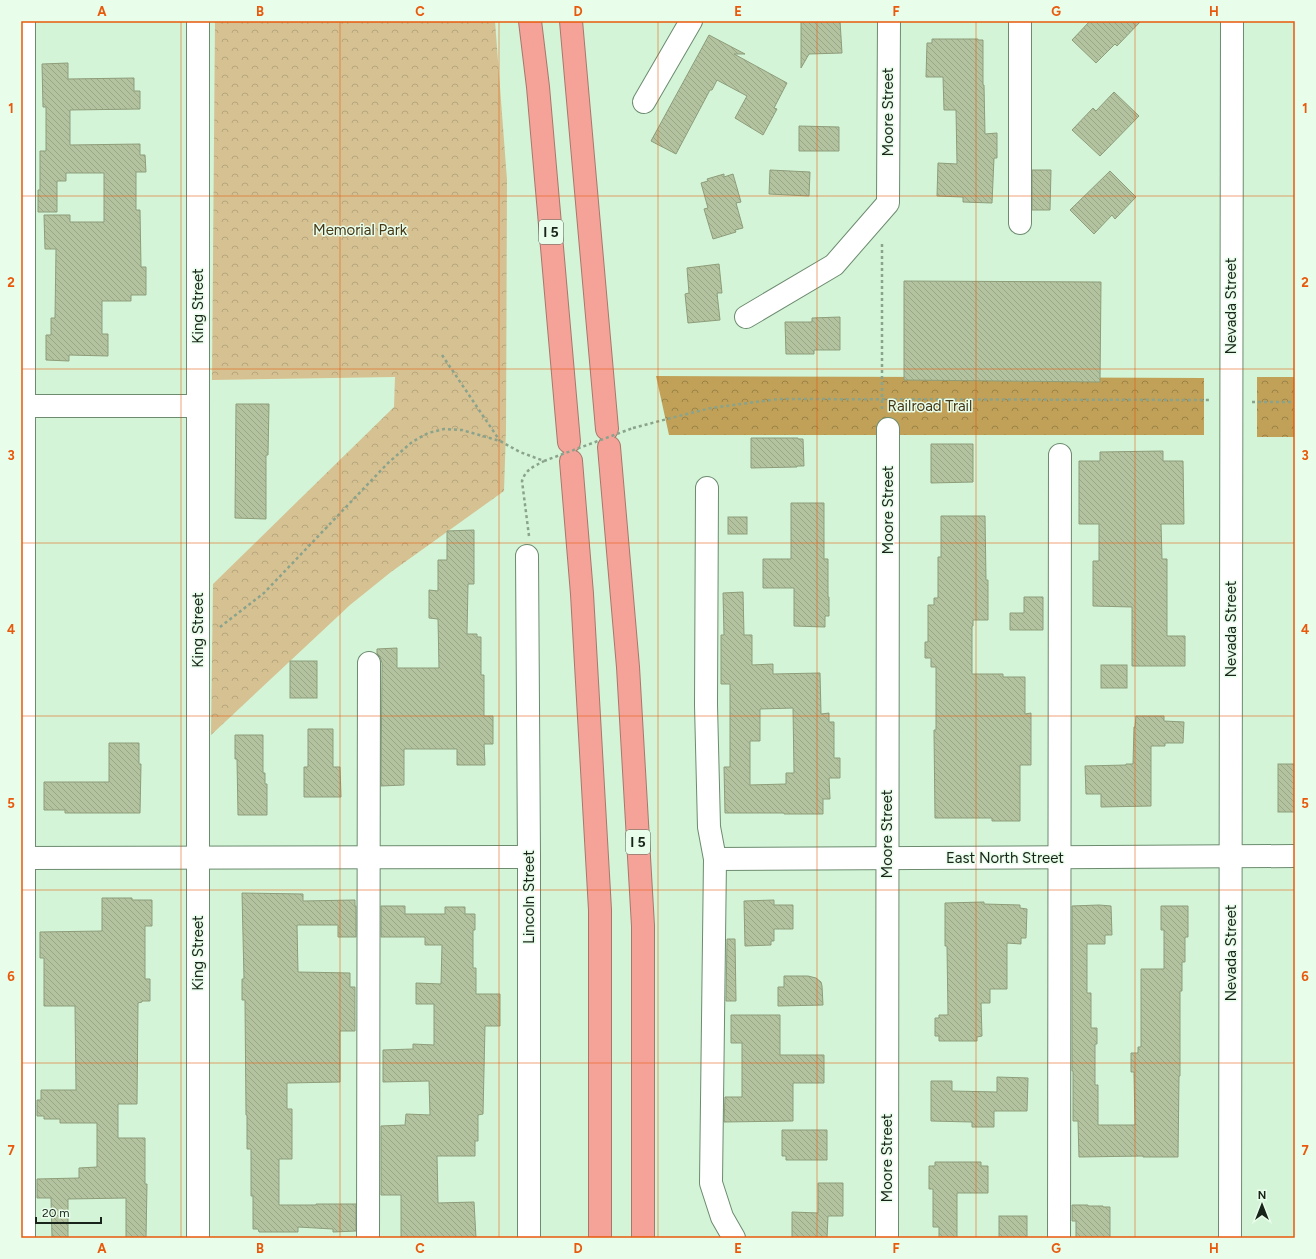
<svg xmlns="http://www.w3.org/2000/svg" width="1316" height="1259" viewBox="0 0 1316 1259" font-family="Figtree,sans-serif">
<defs>
<pattern id="forest-crowns" width="20" height="18" patternUnits="userSpaceOnUse"><rect width="20" height="18" fill="#c0a157"/><path d="M2 6a3 3 0 1 1 6 0M12 15a3 3 0 1 1 6 0" fill="none" stroke="#9b8347"/></pattern>
<pattern id="park-crowns" width="20" height="18" patternUnits="userSpaceOnUse"><rect width="20" height="18" fill="#d6c192"/><path d="M2 6a3 3 0 1 1 6 0M12 15a3 3 0 1 1 6 0" fill="none" stroke="#b7a67d"/></pattern>
<pattern id="building-back-hatch" width="6" height="6" patternUnits="userSpaceOnUse"><rect width="6" height="6" fill="#b3c39f"/><path d="M-1 5l2 2M0 0l6 6M5-1l2 2" fill="none" stroke="#99a788"/></pattern>
</defs>
<rect width="100%" height="100%" fill="#d3f4d6"/>
<!-- forest -->
<g fill="url(#forest-crowns)">
<polygon points="656,376 1204,378 1204,435 669,435"/>
<rect x="1257" y="377" width="38" height="60"/>
</g>
<!-- park -->
<polygon fill="url(#park-crowns)" points="215,21 495,21 507,180 506,430 504,491 391,572 350,605 211,735 213,584 394,407 395,377 212,380"/>
<!-- building -->
<g fill="url(#building-back-hatch)" stroke="#8e9d7a" fill-rule="evenodd">
<polygon points="801,21 840,21 842,53 809,54 801,68"/>
<polygon points="1090,21 1141,21 1117,46 1115,44 1096,63 1072,40"/>
<polygon points="709,35 745,54 734,54 787,83 774,108 777,109 763,135 735,118 747,96 717,80 712,90 710,90 676,154 651,141"/>
<polygon points="932,39 978,39 978,40 983,40 983,85 984,85 985,134 997,133 997,158 994,158 992,203 963,202 963,197 937,196 938,163 957,164 956,110 944,110 943,77 926,77 927,43 932,43"/>
<polygon points="68,63 68,79 134,78 134,91 140,91 140,109 70,110 70,145 140,144 140,155 145,155 146,172 136,172 136,210 140,210 141,267 146,267 146,295 131,295 131,301 102,301 102,334 108,334 108,356 69,355 69,361 46,360 46,335 51,335 51,318 55,318 56,249 45,249 44,215 70,215 70,222 104,222 104,173 66,173 66,181 57,181 57,212 38,212 38,190 40,190 40,151 46,151 46,107 43,107 42,64"/>
<polygon points="1114,92 1139,116 1100,156 1072,130 1093,108 1096,111"/>
<polygon points="799,126 839,127 839,151 799,151"/>
<polygon points="770,170 810,172 809,196 769,194"/>
<polygon points="1032,170 1051,170 1050,210 1032,210"/>
<polygon points="1110,171 1136,197 1115,219 1112,215 1094,234 1070,210"/>
<polygon points="724,174 724,177 733,174 741,202 736,203 743,228 735,230 736,232 713,239 704,209 708,208 701,183 708,181 707,179"/>
<polygon points="719,264 722,293 717,293 720,320 688,323 685,294 689,293 687,268"/>
<polygon points="904,281 1101,282 1100,382 904,380"/>
<polygon points="840,317 840,350 814,350 814,354 786,354 785,322 812,322 812,318"/>
<polygon points="236,404 269,404 268,455 266,455 266,519 235,518"/>
<polygon points="751,438 798,438 798,439 803,439 804,466 797,466 797,467 751,468"/>
<polygon points="931,444 973,444 973,482 931,483"/>
<polygon points="1163,451 1163,461 1183,461 1184,524 1161,524 1162,559 1167,559 1167,636 1185,636 1185,666 1132,666 1132,607 1093,606 1093,561 1099,561 1099,524 1079,524 1079,461 1100,461 1100,452"/>
<polygon points="791,503 824,503 824,559 828,559 828,597 829,597 829,616 825,616 825,627 794,626 794,588 763,588 763,559 791,559"/>
<polygon points="941,516 985,516 986,580 988,580 988,620 973,620 973,626 972,626 972,674 1003,674 1003,677 1025,677 1025,714 1031,713 1031,765 1020,765 1020,821 992,821 992,818 935,818 934,730 936,730 936,667 931,667 931,658 925,658 925,642 928,642 928,605 934,605 934,598 938,598 938,557 941,557"/>
<rect x="728" y="517" width="19" height="17"/>
<polygon points="474,530 474,584 468,584 467,634 477,634 477,637 481,637 481,675 484,675 484,716 493,716 493,744 484,744 485,765 457,765 457,749 404,749 404,785 381,786 382,663 380,657 377,654 377,649 397,648 397,668 439,668 438,619 429,618 429,590 438,591 438,560 447,560 447,531"/>
<path d="M743,592L744,635H752V665L773,664V674L820,673L821,714L829,713V722H834V758H840V778H829L830,799H823V814H784V813H725L724,767H730V684H721V635H724L723,593ZM793,708L794,773H786V784L750,785V741H760V709Z"/>
<polygon points="1024,597 1043,597 1043,630 1010,630 1010,613 1024,613"/>
<rect x="290" y="661" width="27" height="37"/>
<rect x="1101" y="665" width="26" height="23"/>
<polygon points="1136,716 1164,716 1164,721 1184,722 1183,743 1165,743 1165,746 1151,746 1151,806 1101,807 1101,794 1086,794 1085,766 1126,765 1126,764 1133,764 1134,727 1135,727"/>
<polygon points="308,729 333,729 333,767 340,767 341,797 304,797 304,767 308,767"/>
<polygon points="235,735 263,735 263,773 265,773 265,784 267,784 267,815 238,815 237,759 235,759"/>
<polygon points="109,743 139,743 139,764 141,764 140,813 65,813 65,810 44,810 44,782 109,782"/>
<rect x="1278" y="764" width="17" height="48"/>
<polygon points="242,893 303,894 303,901 355,900 355,906 356,906 356,937 338,937 338,925 297,925 298,972 350,973 350,987 355,987 355,1031 340,1031 340,1082 287,1083 287,1109 292,1109 292,1159 279,1159 279,1205 316,1205 316,1204 356,1204 356,1231 333,1232 333,1229 298,1227 298,1232 259,1232 258,1229 253,1229 253,1196 251,1196 251,1149 247,1149 247,1115 246,1115 245,1000 242,1000 242,979 244,979"/>
<polygon points="102,898 132,898 132,900 152,900 152,926 145,926 145,979 150,979 150,1001 142,1001 142,1002 138,1003 137,1104 118,1104 118,1138 145,1138 145,1184 147,1184 146,1238 126,1238 126,1198 68,1199 68,1238 52,1238 51,1198 37,1198 37,1179 79,1178 79,1168 97,1167 97,1123 60,1123 60,1119 44,1119 44,1116 37,1116 37,1100 41,1100 41,1090 76,1090 75,1006 44,1006 44,958 40,958 40,932 102,931"/>
<polygon points="774,900 774,905 793,905 793,929 774,929 774,941 771,941 771,945 745,946 744,901"/>
<polygon points="984,902 984,904 1020,905 1020,908 1027,909 1026,938 1021,938 1021,944 1007,943 1007,989 990,989 990,1003 981,1003 982,1036 977,1037 977,1041 939,1041 939,1036 935,1036 935,1018 939,1018 939,1015 948,1015 947,946 945,946 945,903"/>
<polygon points="1099,905 1111,906 1112,935 1105,935 1105,944 1087,944 1087,993 1091,993 1091,1028 1097,1028 1097,1044 1095,1044 1095,1085 1098,1085 1098,1125 1135,1125 1134,1072 1131,1072 1131,1053 1138,1053 1138,1047 1141,1047 1141,969 1164,969 1164,930 1161,930 1161,906 1188,906 1188,937 1185,937 1185,962 1182,962 1182,991 1180,991 1180,1076 1179,1076 1178,1157 1143,1157 1143,1156 1079,1157 1078,1121 1073,1121 1073,1071 1072,1071 1072,906"/>
<polygon points="381,906 405,906 405,914 445,914 445,907 465,907 465,914 475,914 475,930 473,930 473,968 476,968 476,994 500,994 500,1026 485,1026 483,1114 478,1115 478,1141 475,1141 475,1156 437,1156 438,1203 474,1202 476,1238 401,1238 401,1195 381,1195 381,1126 405,1125 406,1114 430,1115 429,1081 383,1082 383,1050 413,1049 413,1044 434,1045 434,1004 416,1004 416,983 441,984 442,945 425,945 425,937 381,937"/>
<polygon points="727,939 735,939 736,1001 726,1001"/>
<polygon points="784,976 808,976 816,978 821,982 822,986 823,1005 778,1006 778,987 784,987"/>
<polygon points="731,1015 780,1015 780,1055 824,1055 824,1083 793,1083 793,1121 724,1122 725,1097 742,1097 742,1043 731,1043"/>
<polygon points="997,1077 1028,1078 1027,1111 994,1111 994,1127 972,1127 972,1122 931,1121 931,1081 952,1081 952,1091 997,1092"/>
<polygon points="782,1130 827,1130 827,1160 786,1160 786,1156 782,1156"/>
<polygon points="935,1162 981,1162 981,1166 988,1166 988,1193 957,1193 957,1238 939,1238 939,1227 933,1227 933,1189 929,1189 929,1166 935,1166"/>
<polygon points="818,1183 843,1183 843,1216 828,1216 827,1238 792,1238 792,1212 818,1213"/>
<polygon points="1072,1205 1088,1205 1088,1206 1103,1206 1103,1207 1110,1207 1110,1238 1076,1238 1076,1221 1072,1221"/>
<rect x="999" y="1216" width="28" height="22"/>
</g>
<g fill="none" stroke-linecap="round" stroke-linejoin="round">
<!-- minor casing -->
<g stroke="#6c8b6f" stroke-width="24">
<g id="minor">
<polyline points="24,21 24,1238"/>
<polyline points="198,21 198,1238"/>
<polyline points="1020,21 1020,223"/>
<polyline points="644,102 691,21"/>
<polyline points="746,317 834,265 888,203 889,21"/>
<polyline points="21,406 198,406"/>
<polyline points="707,488 706,705 709,827 715,859 711,1183 722,1217 734,1238"/>
<polyline points="527,556 529,857 529,1238"/>
<polyline points="21,858 529,857"/>
<polyline points="715,859 1295,856"/>
<polyline points="368,1238 369,663"/>
<polyline points="887,1238 888,429"/>
<polyline points="1059,1238 1060,455"/>
<polyline points="1230,1238 1232,21"/>
</g>
</g>
<!-- highway casing -->
<g stroke="#a8776c" stroke-width="24">
<g id="highway">
<polyline points="530,21 538,87 569,442"/>
<polyline points="571,21 607,429"/>
<polyline points="609,447 628,667 643,926 643,1238"/>
<polyline points="571,461 582,594 600,910 600,1238"/>
</g>
</g>
<!-- path -->
<g stroke="#8aa38c" stroke-width="2.5" stroke-dasharray="3 3" stroke-linecap="butt">
<polyline points="442,355 500,441"/>
<polyline points="1252,402 1295,402"/>
<polyline points="882,409 882,244"/>
<polyline points="633,428 671,418 711,408 778,399 1211,400"/>
<path d="M529,536L522,481C526,469 533,467 544,461"/>
<polyline points="220,627 264,593 388,463 412,442 428,433 444,429 462,430 500,441 520,452 544,461"/>
</g>
<!-- minor -->
<use href="#minor" stroke="#fff" stroke-width="22"/>
<!-- highway -->
<use href="#highway" stroke="#f5a399" stroke-width="22"/>
<!-- path-bridge -->
<polyline stroke="#8aa38c" stroke-width="2.5" stroke-dasharray="3 3" stroke-linecap="butt" points="544,461 633,428"/>
</g>
<!-- grid -->
<path fill="none" stroke="#e8590c" stroke-width="1" stroke-opacity="0.55" d="M181,21V1238M340,21V1238M499,21V1238M658,21V1238M817,21V1238M976,21V1238M1135,21V1238M21,196H1295M21,369H1295M21,543H1295M21,716H1295M21,890H1295M21,1063H1295"/>
<g text-anchor="middle" stroke-width="3" stroke-linejoin="round" paint-order="stroke">
<!-- shield labels -->
<g fill="#e9fdeb" stroke="#576558" stroke-width="1">
<rect x="539" y="220" width="24" height="24" rx="3"/>
<rect x="626" y="830" width="24" height="24" rx="3"/>
</g>
<g font-size="14" font-weight="bold" fill="#182419">
<text x="551" y="237">I 5</text>
<text x="638" y="847">I 5</text>
</g>
<!-- street labels -->
<g font-size="15" fill="#182419" stroke="#e9fdeb">
<text transform="translate(888 112) rotate(-90)" y="5">Moore Street</text>
<text transform="translate(198 306) rotate(-90)" y="5">King Street</text>
<text transform="translate(1231 306) rotate(-90)" y="5">Nevada Street</text>
<text transform="translate(888 510) rotate(-90)" y="5">Moore Street</text>
<text transform="translate(1231 629) rotate(-90)" y="5">Nevada Street</text>
<text transform="translate(198 630) rotate(-90)" y="5">King Street</text>
<text transform="translate(887 834) rotate(-90)" y="5">Moore Street</text>
<text x="1005" y="863">East North Street</text>
<text transform="translate(529 897) rotate(-90)" y="5">Lincoln Street</text>
<text transform="translate(198 953) rotate(-90)" y="5">King Street</text>
<text transform="translate(1231 953) rotate(-90)" y="5">Nevada Street</text>
<text transform="translate(887 1158) rotate(-90)" y="5">Moore Street</text>
</g>
<!-- park labels -->
<g font-size="15" fill="#443716" stroke="#e9fdeb">
<text x="360" y="235">Memorial Park</text>
<text x="930" y="411">Railroad Trail</text>
</g>
</g>
<!-- border -->
<rect width="1316" height="1259" fill="none" stroke="#e9fdeb" stroke-width="44"/>
<!-- north arrow -->
<g transform="translate(1262 1205)" stroke="#e9fdeb" stroke-width="3" paint-order="stroke">
<path d="M0-3L7 15L0 10L-7 15Z" fill="#182419"/>
<text y="-6" font-size="11" font-weight="bold" text-anchor="middle" fill="#182419">N</text>
</g>
<!-- scale -->
<path d="M36 1217v6h65v-6" fill="none" stroke="#182419" stroke-width="2"/>
<text x="42" y="1217" font-size="12" fill="#182419" stroke="#e9fdeb" stroke-width="3" paint-order="stroke">20 m</text>
<rect x="22" y="22" width="1272" height="1215" fill="none" stroke="#e8590c" stroke-width="1.5"/>
<g font-size="13" text-anchor="middle" font-weight="bold" fill="#e8590c">
<text x="102" y="16">A</text>
<text x="260" y="16">B</text>
<text x="420" y="16">C</text>
<text x="578" y="16">D</text>
<text x="738" y="16">E</text>
<text x="896" y="16">F</text>
<text x="1056" y="16">G</text>
<text x="1214" y="16">H</text>
<text x="11" y="113">1</text>
<text x="1305" y="113">1</text>
<text x="11" y="287">2</text>
<text x="1305" y="287">2</text>
<text x="11" y="460">3</text>
<text x="1305" y="460">3</text>
<text x="11" y="634">4</text>
<text x="1305" y="634">4</text>
<text x="11" y="808">5</text>
<text x="1305" y="808">5</text>
<text x="11" y="981">6</text>
<text x="1305" y="981">6</text>
<text x="11" y="1155">7</text>
<text x="1305" y="1155">7</text>
<text x="102" y="1253">A</text>
<text x="260" y="1253">B</text>
<text x="420" y="1253">C</text>
<text x="578" y="1253">D</text>
<text x="738" y="1253">E</text>
<text x="896" y="1253">F</text>
<text x="1056" y="1253">G</text>
<text x="1214" y="1253">H</text>
</g>
</svg>
